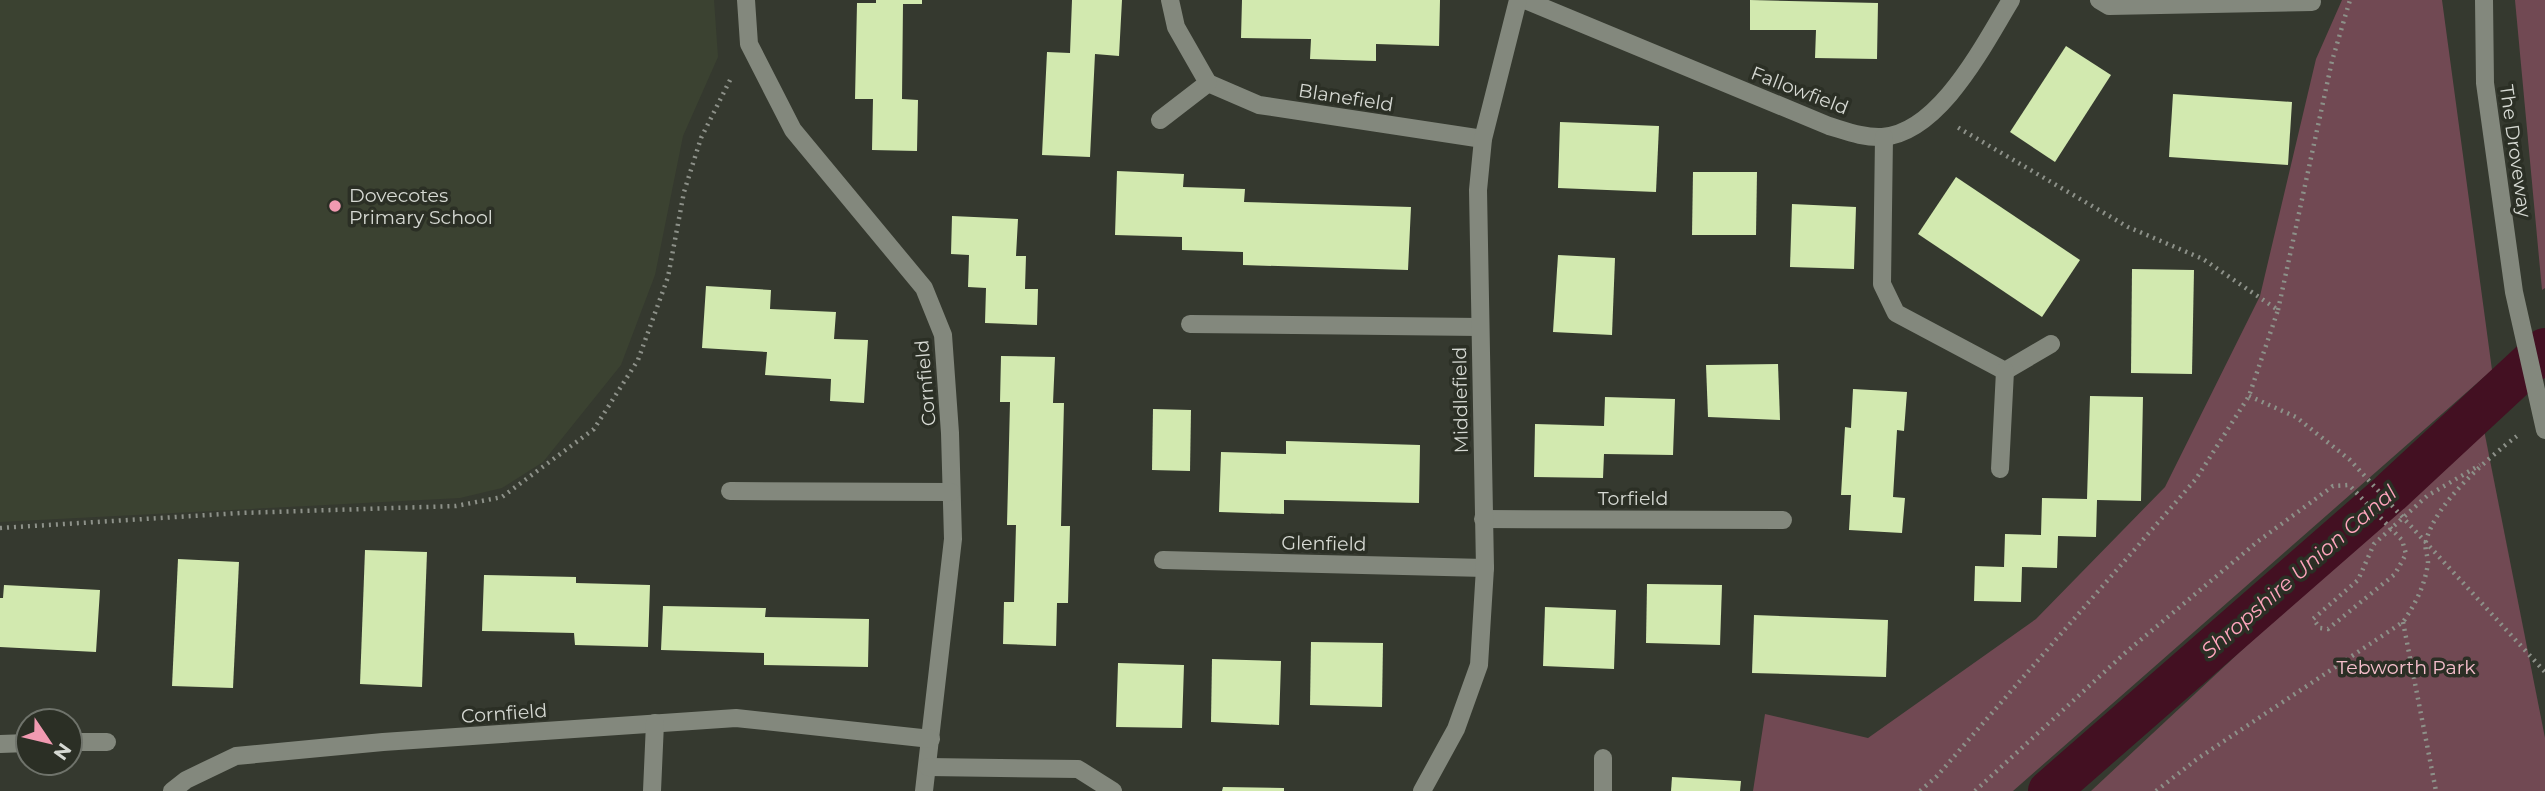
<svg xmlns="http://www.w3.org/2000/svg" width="2545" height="791" viewBox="0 0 2545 791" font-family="Montserrat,sans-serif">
<rect width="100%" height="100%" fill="#35392f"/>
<!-- built -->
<polygon fill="#3b4231" points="0,0 714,0 718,57 683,136 655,275 621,365 543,462 502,488 460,498 0,522"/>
<!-- green -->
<g fill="#714953">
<polygon points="2342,0 2442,0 2492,370 2013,791 1753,791 1765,714 1868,738 2036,619 2165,487 2260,296 2316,59"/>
<polygon points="2515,0 2545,0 2545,288 2542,290"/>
<polygon points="2483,425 2545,738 2545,791 2091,791"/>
</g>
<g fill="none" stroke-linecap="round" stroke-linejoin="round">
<!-- canal -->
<polyline stroke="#431022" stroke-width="42" points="2049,791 2390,493 2545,349"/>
</g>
<!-- building -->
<g fill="#d2e9af">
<polygon points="876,0 922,0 922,4 903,4 902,99 918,100 917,151 872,150 873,99 855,99 857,3 876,3"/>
<polygon points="1072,0 1122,0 1119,56 1095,54 1090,157 1042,155 1047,52 1070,53"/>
<polygon points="1242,0 1440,0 1439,46 1376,44 1376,61 1310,59 1311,39 1241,38"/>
<polygon points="1750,0 1878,3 1877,59 1815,58 1816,30 1750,30"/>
<polygon points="2066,46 2111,75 2055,162 2010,132"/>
<polygon points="2173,94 2292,102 2288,165 2169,157"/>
<polygon points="1560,122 1659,126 1656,192 1558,188"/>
<polygon points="1117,171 1184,174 1183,187 1245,189 1244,202 1411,207 1408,270 1243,265 1243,252 1182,250 1182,237 1115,235"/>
<polygon points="1693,172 1757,172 1756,235 1692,235"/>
<polygon points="1956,177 2080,260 2042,317 1918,234"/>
<polygon points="1792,204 1856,207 1854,269 1790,267"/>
<polygon points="952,216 1018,219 1016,256 1026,256 1025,289 1038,289 1037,325 985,323 986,288 968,287 969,255 951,254"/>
<polygon points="1558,255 1615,258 1612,335 1553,332"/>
<polygon points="2132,269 2194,270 2192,374 2131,373"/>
<polygon points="706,286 771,290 770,309 836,312 834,339 868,340 864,403 830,401 831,379 765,375 767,352 702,348"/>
<polygon points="1001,356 1055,357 1053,403 1064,403 1061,526 1070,526 1068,603 1057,603 1056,646 1003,644 1004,602 1014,602 1016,525 1007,525 1010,402 1000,402"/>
<polygon points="1778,364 1780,420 1708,417 1706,365"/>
<polygon points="1853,389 1907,392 1904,431 1897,430 1893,497 1905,498 1902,533 1849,530 1851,495 1841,495 1845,427 1851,428"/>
<polygon points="2090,396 2143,397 2141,501 2097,500 2096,537 2058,536 2057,568 2022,567 2021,602 1974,601 1975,566 2004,567 2005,534 2041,535 2042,498 2087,499"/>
<polygon points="1605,397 1675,399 1673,455 1604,454 1603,478 1534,477 1535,424 1604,426"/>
<polygon points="1153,409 1191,410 1190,471 1152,470"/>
<polygon points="1286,441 1420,445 1419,503 1284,500 1284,514 1219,512 1221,452 1286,454"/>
<polygon points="365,550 427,552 422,687 360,684"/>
<polygon points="178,559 239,562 233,688 172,686"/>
<polygon points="484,575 576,577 576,583 650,585 648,647 575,645 574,633 482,631"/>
<polygon points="1647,584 1722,585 1720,645 1646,643"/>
<polygon points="4,585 100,590 96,652 0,647 0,598 3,598"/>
<polygon points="663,606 766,608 765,617 869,619 868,667 764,665 764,653 661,650"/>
<polygon points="1545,607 1616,610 1614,669 1543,666"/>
<polygon points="1754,615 1888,620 1886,677 1752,673"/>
<polygon points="1311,642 1383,643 1382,707 1310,705"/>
<polygon points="1212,659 1281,661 1279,725 1211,722"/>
<polygon points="1118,663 1184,665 1182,728 1116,727"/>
<polygon points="1672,777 1741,781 1740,791 1671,791"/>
<polygon points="1223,787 1284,788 1284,791 1222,791"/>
</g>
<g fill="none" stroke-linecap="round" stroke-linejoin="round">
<!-- path -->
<g stroke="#8d9189" stroke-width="4.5" stroke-dasharray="2 5" stroke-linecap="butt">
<polyline points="2278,310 2332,61 2350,0"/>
<polyline points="2249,396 2296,417 2350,460 2545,672"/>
<polyline points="0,528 240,513 456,506 502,497 594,429 638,360 668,277 684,192 701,138 732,76"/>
<polyline points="2403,622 2436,791"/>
<polyline points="1920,791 1937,776 2196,479 2249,396 2278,310 2203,259 2128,227 1957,127"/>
<polyline points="1975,791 2125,653 2257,542 2333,486 2349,485 2402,540 2406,554 2395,574 2328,629 2320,628 2313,619 2358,580 2374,544 2427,496 2480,465"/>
<path d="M2156,791L2197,759L2403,622C2416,603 2425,585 2428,563C2428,556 2424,548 2426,541C2436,502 2486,460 2517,436"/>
</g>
<!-- minor -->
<g stroke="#83887d" stroke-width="18">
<polyline points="746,0 749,44 793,130 924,288 943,335 950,433 953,539 924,791"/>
<path d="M1525,0L1829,126C1846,131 1864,138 1882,137C1940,133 1984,44 2011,0"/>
<polyline points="2099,0 2109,6 2312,2"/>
<polyline points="2484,0 2485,83 2514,292 2545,430"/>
<polyline points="1208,83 1259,105 1483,139"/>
<polyline points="1160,120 1208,83 1176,27 1170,0"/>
<polyline points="1884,137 1882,284 1896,313 2005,371 2051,344"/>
<polyline points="1190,324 1480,327"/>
<polyline points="2000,469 2005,371"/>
<polyline points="730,491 951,492"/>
<polyline points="1483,519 1783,520"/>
<polyline points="1163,560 1485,568"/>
<polyline points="70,742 107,742"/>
<polyline points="0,744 28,743"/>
<polyline points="928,767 1078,769 1113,791"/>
<polyline points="172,791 186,780 236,756 383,742 736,718 931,739"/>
<polyline points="652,791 655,723"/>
<polyline points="1422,791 1456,729 1479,665 1485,568 1478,190 1483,139 1518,0"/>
<polyline points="1603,791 1603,758"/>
</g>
</g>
<!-- markers -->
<circle fill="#f19ab1" stroke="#2b2f25" stroke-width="2.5" cx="335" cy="206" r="7"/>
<g text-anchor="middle" stroke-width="7" stroke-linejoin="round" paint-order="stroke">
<!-- street labels -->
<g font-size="19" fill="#d6d9d3" stroke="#2b2f25">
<text transform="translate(1800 90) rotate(21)" y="7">Fallowfield</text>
<text transform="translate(1346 97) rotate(9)" y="7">Blanefield</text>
<text transform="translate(2516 151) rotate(82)" y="7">The Droveway</text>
<text transform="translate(925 383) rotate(-95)" y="7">Cornfield</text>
<text transform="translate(1460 400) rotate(-91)" y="7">Middlefield</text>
<text x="1633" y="505">Torfield</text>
<text transform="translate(1324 543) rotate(1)" y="7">Glenfield</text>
<text transform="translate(504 713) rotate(-4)" y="7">Cornfield</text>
</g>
<!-- poi labels -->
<g font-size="19" fill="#d6d9d3" stroke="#2b2f25" text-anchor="start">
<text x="349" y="202">Dovecotes<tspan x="349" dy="22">Primary School</tspan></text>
</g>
<!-- park labels -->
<g font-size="19" fill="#f7c0cd" stroke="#2b2f25">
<text x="2406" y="674">Tebworth Park</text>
</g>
<!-- water labels -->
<g font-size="21" font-style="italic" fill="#ffa5bd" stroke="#2b2f25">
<text transform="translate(2299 572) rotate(-41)" y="7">Shropshire Union Canal</text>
</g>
</g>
<!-- north arrow -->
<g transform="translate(49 742) rotate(125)"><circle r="33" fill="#2b2f25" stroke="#6f736b" stroke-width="2"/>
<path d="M0-5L12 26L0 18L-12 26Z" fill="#f19ab1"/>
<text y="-10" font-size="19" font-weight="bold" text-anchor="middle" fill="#d6d9d3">N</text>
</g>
</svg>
